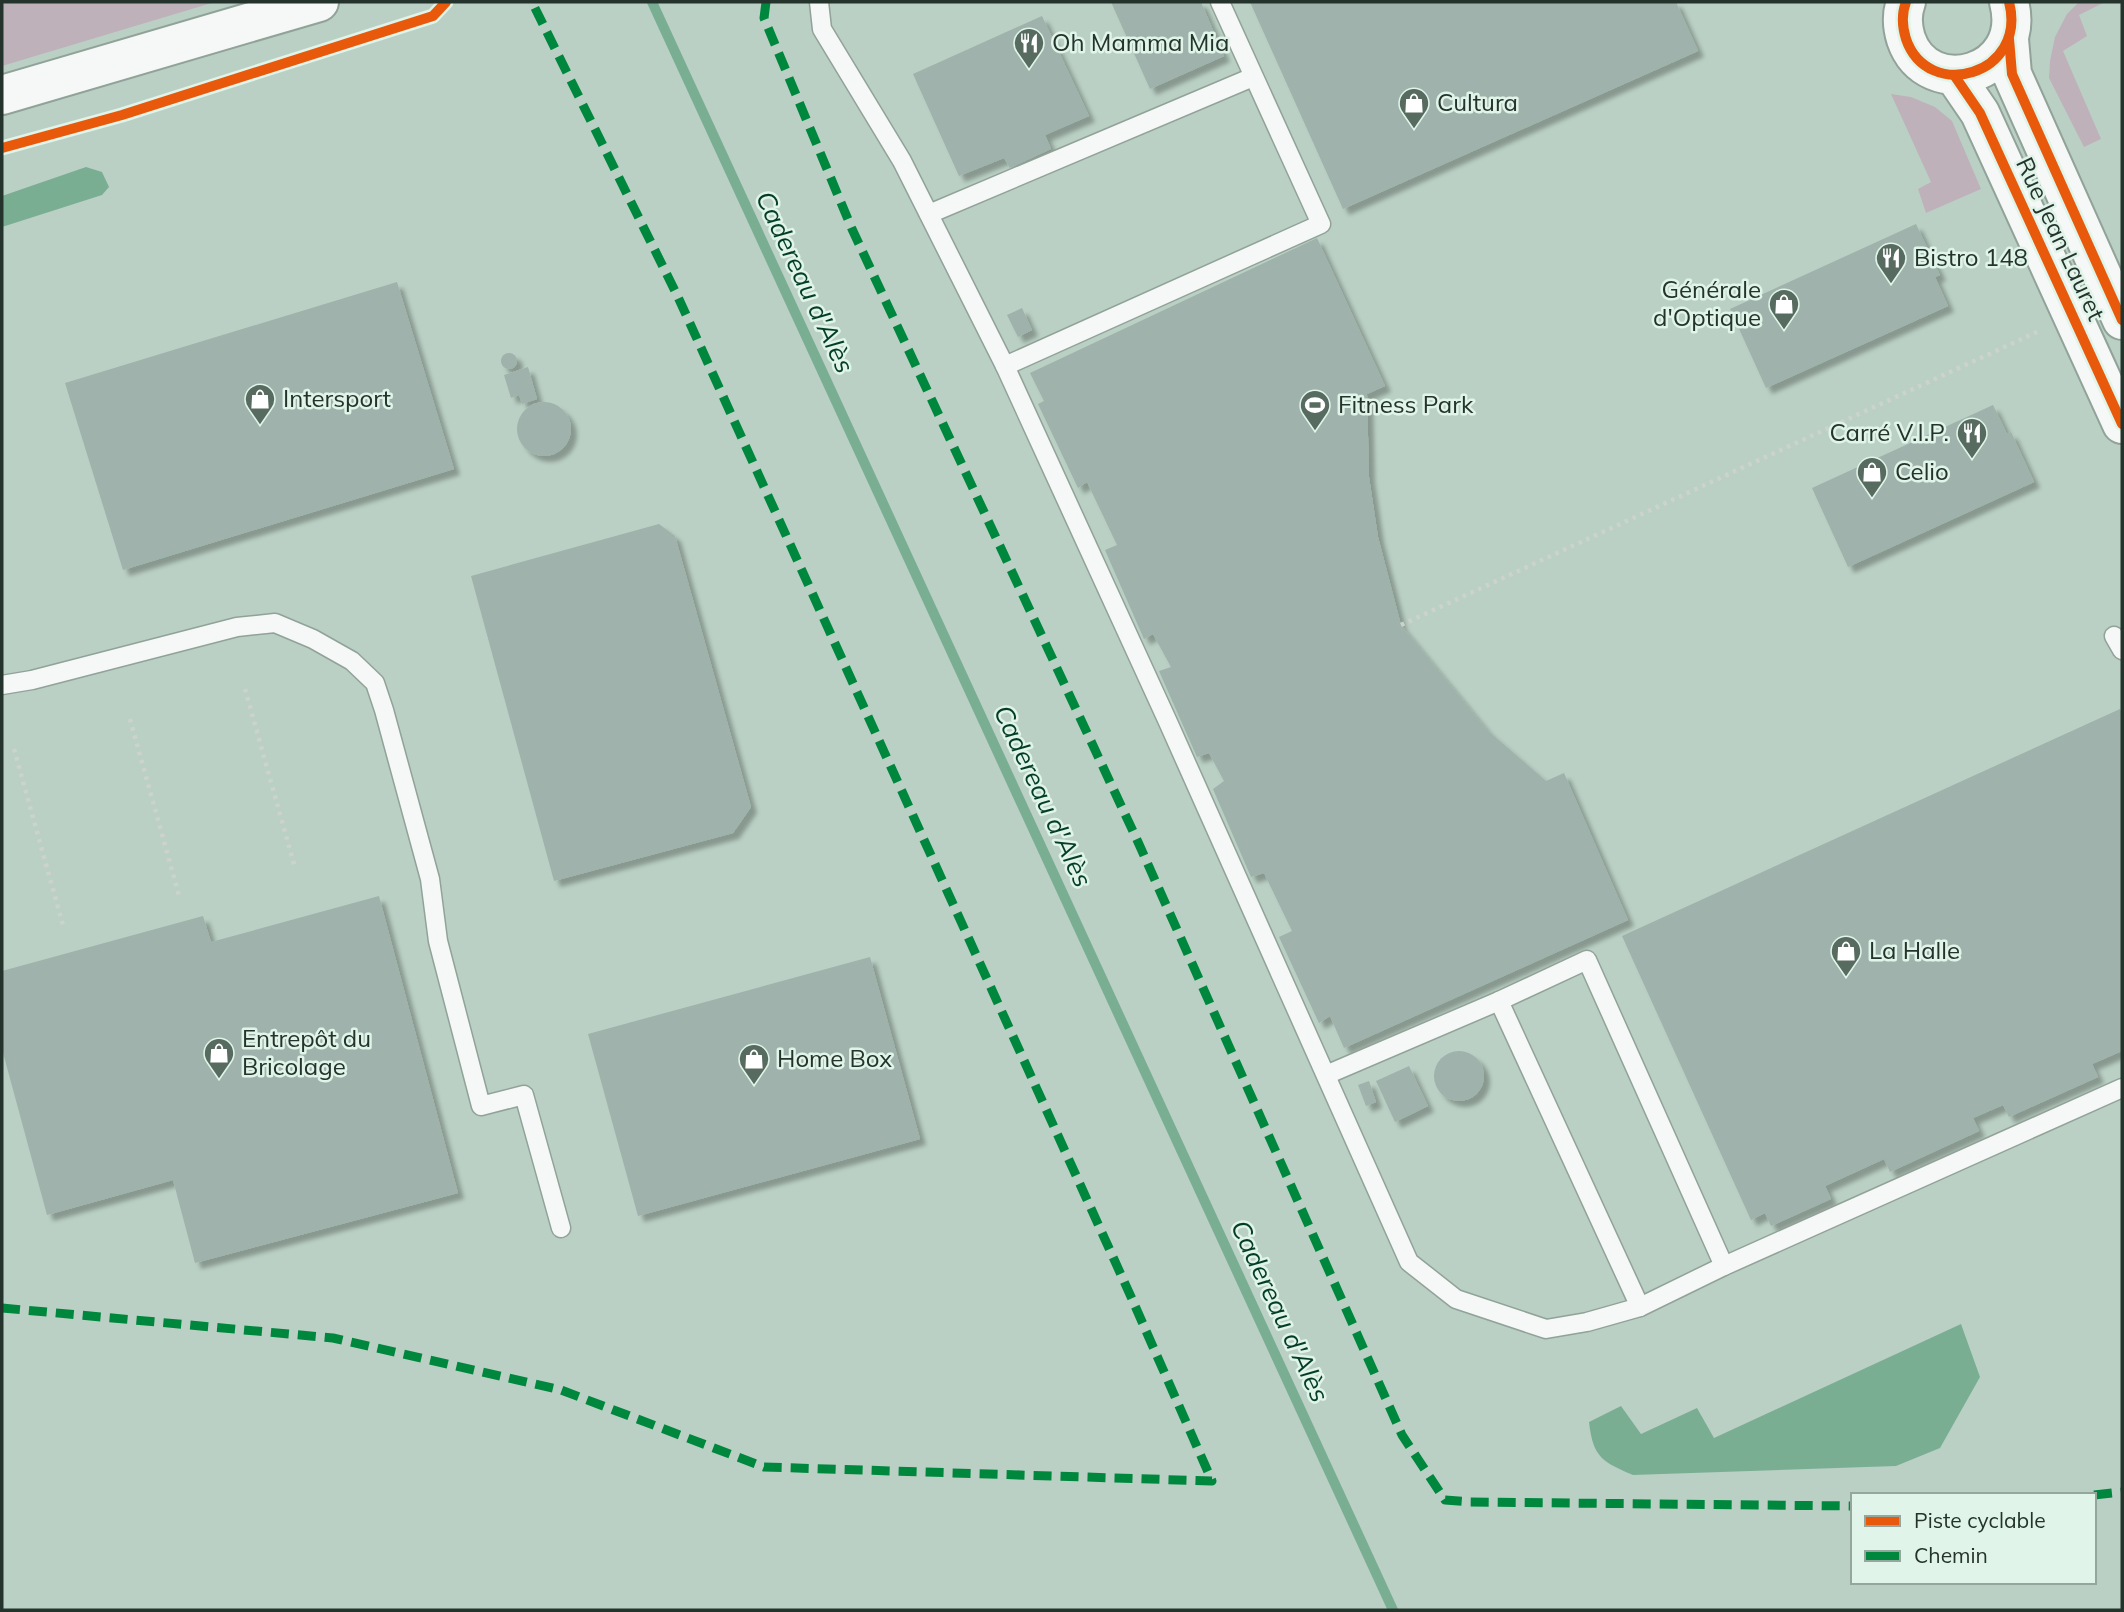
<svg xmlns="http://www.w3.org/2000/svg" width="2124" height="1612" viewBox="0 0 2124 1612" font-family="Mulish,sans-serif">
<defs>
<filter id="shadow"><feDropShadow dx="6" dy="6" stdDeviation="2" flood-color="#0004"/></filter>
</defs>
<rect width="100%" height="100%" fill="#bad0c4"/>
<!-- green -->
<g fill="#bfb1ba">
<polygon points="2,2 215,2 2,66"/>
<polygon points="2079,2 2105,2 2079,15 2087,36 2063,51 2101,139 2084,147 2049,78 2050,61 2055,37 2067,14"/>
<polygon points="1891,94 1911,97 1935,107 1952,121 1981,189 1926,213 1918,189 1931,182"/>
</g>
<!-- water -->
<g fill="#7aae93">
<polygon points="86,167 102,172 109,187 102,195 2,227 2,196"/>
<path d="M1961,1324L1980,1377L1940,1448L1896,1466L1633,1475C1603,1462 1593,1458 1589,1422L1621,1406L1641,1434L1697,1408L1714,1438Z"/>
</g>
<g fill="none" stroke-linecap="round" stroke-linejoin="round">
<!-- stream -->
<polyline stroke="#7aae93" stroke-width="10" points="652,2 1393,1610"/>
</g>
<!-- building -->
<g fill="#9fb2ab" filter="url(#shadow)">
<polygon points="1111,2 1201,2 1224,56 1150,89"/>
<polygon points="1250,2 1676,2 1698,51 1343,209"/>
<polygon points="1042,16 1089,116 1045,135 1051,149 1010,168 1004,158 959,176 913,74"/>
<polygon points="1916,224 1940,275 1935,277 1948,306 1766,388 1730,309"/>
<polygon points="1317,238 1385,386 1367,394 1369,477 1378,537 1401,625 1487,730 1546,781 1564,773 1628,920 1344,1048 1330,1016 1319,1023 1279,937 1292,931 1264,873 1251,877 1213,789 1224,781 1209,753 1197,757 1159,671 1171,667 1153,634 1144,639 1105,550 1117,545 1087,482 1078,488 1038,404 1044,401 1030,373"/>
<polygon points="397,282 454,469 123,570 65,383"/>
<polygon points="1022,308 1032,330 1018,337 1007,315"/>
<circle cx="509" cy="361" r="8"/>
<polygon points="528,367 537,399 522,404 519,395 511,398 504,375"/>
<circle cx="544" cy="429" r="27"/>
<polygon points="1993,405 2007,434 2011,432 2034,482 1848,567 1812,488"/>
<polygon points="659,524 675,536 751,807 733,833 554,881 471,576"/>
<polygon points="2120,709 2122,713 2122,1051 2092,1064 2098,1077 2009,1117 2003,1105 1973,1118 1979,1131 1890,1172 1884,1159 1825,1186 1831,1199 1771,1226 1765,1213 1751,1220 1622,936"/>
<polygon points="379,896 458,1193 195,1263 173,1180 47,1215 2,1049 2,971 203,916 211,942"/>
<polygon points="870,957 920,1139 638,1216 588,1034"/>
<circle cx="1459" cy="1076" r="25"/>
<polygon points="1409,1066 1428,1106 1395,1122 1376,1081"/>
<polygon points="1369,1081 1376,1102 1366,1106 1358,1085"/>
</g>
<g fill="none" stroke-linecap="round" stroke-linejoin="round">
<!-- service casing -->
<g stroke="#91a299" stroke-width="21">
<g id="service">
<polyline points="819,2 822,29 902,161 1005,366 1168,722 1409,1262 1456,1299 1546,1329 1587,1322 1640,1307 1724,1266 2122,1088"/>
<polyline points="929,214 1253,77"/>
<polyline points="1005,366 1321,224 1220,2"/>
<polyline points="2114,636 2122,650"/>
<polyline points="2,685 32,680 237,627 275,623 313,639 352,661 375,683 384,710 430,879 438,941 481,1106 524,1095 561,1228"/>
<polyline points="1326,1075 1499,1001"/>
<polyline points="1640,1307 1499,1001 1587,960 1724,1266"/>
</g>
</g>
<!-- tertiary casing -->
<g stroke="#91a299" stroke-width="42">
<g id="tertiary">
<path d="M1906,2C1901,15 1902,26 1906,39C1928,103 2028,75 2009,2"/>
<polyline points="2009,39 2012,74 2122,320"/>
<polyline points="1954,75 1980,113 2122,424"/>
</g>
</g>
<!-- secondary casing -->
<g stroke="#91a299" stroke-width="42">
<polyline id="secondary" points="2,95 319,2"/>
</g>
<!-- path -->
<g stroke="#ccd3cf" stroke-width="4.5" stroke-dasharray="3.5 5" stroke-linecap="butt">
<polyline points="1401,625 2039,331"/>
<polyline points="245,689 295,868"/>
<polyline points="130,719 180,899"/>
<polyline points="14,749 64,929"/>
</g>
<!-- service -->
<use href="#service" stroke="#f5f8f6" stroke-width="18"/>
<!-- tertiary -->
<use href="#tertiary" stroke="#f5f8f6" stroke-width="38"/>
<!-- secondary -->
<use href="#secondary" stroke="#f5f8f6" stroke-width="38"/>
<!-- quiet -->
<g stroke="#00873e" stroke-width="9" stroke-dasharray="18 9" stroke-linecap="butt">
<polyline points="766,2 764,18 852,229 1138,842 1402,1435 1445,1500 1470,1502 1853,1506"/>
<polyline points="2,1308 333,1338 561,1390 764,1467 1212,1481 1132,1299 678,297 532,2"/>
<polyline points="2094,1495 2122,1492"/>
</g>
<!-- cycleway casing -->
<g stroke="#e0f4e9" stroke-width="15">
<g id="cycleway">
<path d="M1906,2C1901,15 1902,26 1906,39C1928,103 2028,75 2009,2"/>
<polyline points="2009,39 2012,74 2122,320"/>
<polyline points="1954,75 1980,113 2122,424"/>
<polyline points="2,148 122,115 433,16 446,2"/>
</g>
</g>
<!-- cycleway -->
<use href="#cycleway" stroke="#e8590c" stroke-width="10"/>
</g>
<!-- icons -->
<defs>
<g id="restaurant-pin" transform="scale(1.575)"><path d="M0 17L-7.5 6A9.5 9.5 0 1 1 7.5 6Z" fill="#586b61" stroke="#e0f4e9"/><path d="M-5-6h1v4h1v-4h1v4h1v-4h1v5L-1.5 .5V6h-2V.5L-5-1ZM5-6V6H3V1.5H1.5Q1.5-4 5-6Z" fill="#fff"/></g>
<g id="shop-pin" transform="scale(1.575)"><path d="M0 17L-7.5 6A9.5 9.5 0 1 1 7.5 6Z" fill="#586b61" stroke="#e0f4e9"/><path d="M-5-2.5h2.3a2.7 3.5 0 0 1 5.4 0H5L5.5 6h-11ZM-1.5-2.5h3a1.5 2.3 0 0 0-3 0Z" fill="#fff"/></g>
<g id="stadium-pin" transform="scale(1.575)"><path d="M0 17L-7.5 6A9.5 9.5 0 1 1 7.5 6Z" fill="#586b61" stroke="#e0f4e9"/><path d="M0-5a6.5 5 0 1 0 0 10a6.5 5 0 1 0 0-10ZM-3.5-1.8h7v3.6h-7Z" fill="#fff"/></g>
</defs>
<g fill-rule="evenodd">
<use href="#restaurant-pin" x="1029" y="43"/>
<use href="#shop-pin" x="1414" y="103"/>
<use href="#restaurant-pin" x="1891" y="258"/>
<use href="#shop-pin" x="1784" y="304"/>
<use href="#shop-pin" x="260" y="399"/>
<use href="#stadium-pin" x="1315" y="405"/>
<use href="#restaurant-pin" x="1972" y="433"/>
<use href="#shop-pin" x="1872" y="472"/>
<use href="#shop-pin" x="1846" y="951"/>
<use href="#shop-pin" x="219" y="1053"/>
<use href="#shop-pin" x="754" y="1059"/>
</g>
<g text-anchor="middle" stroke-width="5" stroke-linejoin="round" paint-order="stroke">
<!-- poi labels -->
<g font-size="24" fill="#24342c" stroke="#e0f4e9" text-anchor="start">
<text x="1052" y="51">Oh Mamma Mia</text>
<text x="1437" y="111">Cultura</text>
<text x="1914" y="266">Bistro 148</text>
<text x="1761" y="298" text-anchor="end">Générale<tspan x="1761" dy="28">d'Optique</tspan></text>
<text x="283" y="407">Intersport</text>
<text x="1338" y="413">Fitness Park</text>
<text x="1949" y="441" text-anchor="end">Carré V.I.P.</text>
<text x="1895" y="480">Celio</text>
<text x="1869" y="959">La Halle</text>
<text x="242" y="1047">Entrepôt du<tspan x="242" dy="28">Bricolage</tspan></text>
<text x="777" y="1067">Home Box</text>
</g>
<!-- street labels -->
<g font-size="24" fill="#24342c" stroke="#e0f4e9">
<text transform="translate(2060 239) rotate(65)" y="8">Rue Jean Lauret</text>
</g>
<!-- water labels -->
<g font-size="26" font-style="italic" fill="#043d27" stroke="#e0f4e9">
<text transform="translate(805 282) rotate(65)" y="9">Cadereau d'Alès</text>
<text transform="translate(1043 796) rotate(65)" y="9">Cadereau d'Alès</text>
<text transform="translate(1280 1311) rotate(65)" y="9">Cadereau d'Alès</text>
</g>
</g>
<!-- border -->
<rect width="2124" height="1612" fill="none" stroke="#24342c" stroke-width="7"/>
<!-- legend -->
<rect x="1851" y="1493" width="245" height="91" fill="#e0f4e9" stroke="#95a79d" stroke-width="2"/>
<rect x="1865" y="1516" width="35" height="10" fill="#e8590c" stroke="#95a79d" stroke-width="2"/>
<text x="1914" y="1528" font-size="21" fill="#24342c">Piste cyclable</text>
<rect x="1865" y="1551" width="35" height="10" fill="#00873e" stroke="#95a79d" stroke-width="2"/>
<text x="1914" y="1563" font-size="21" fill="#24342c">Chemin</text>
</svg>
